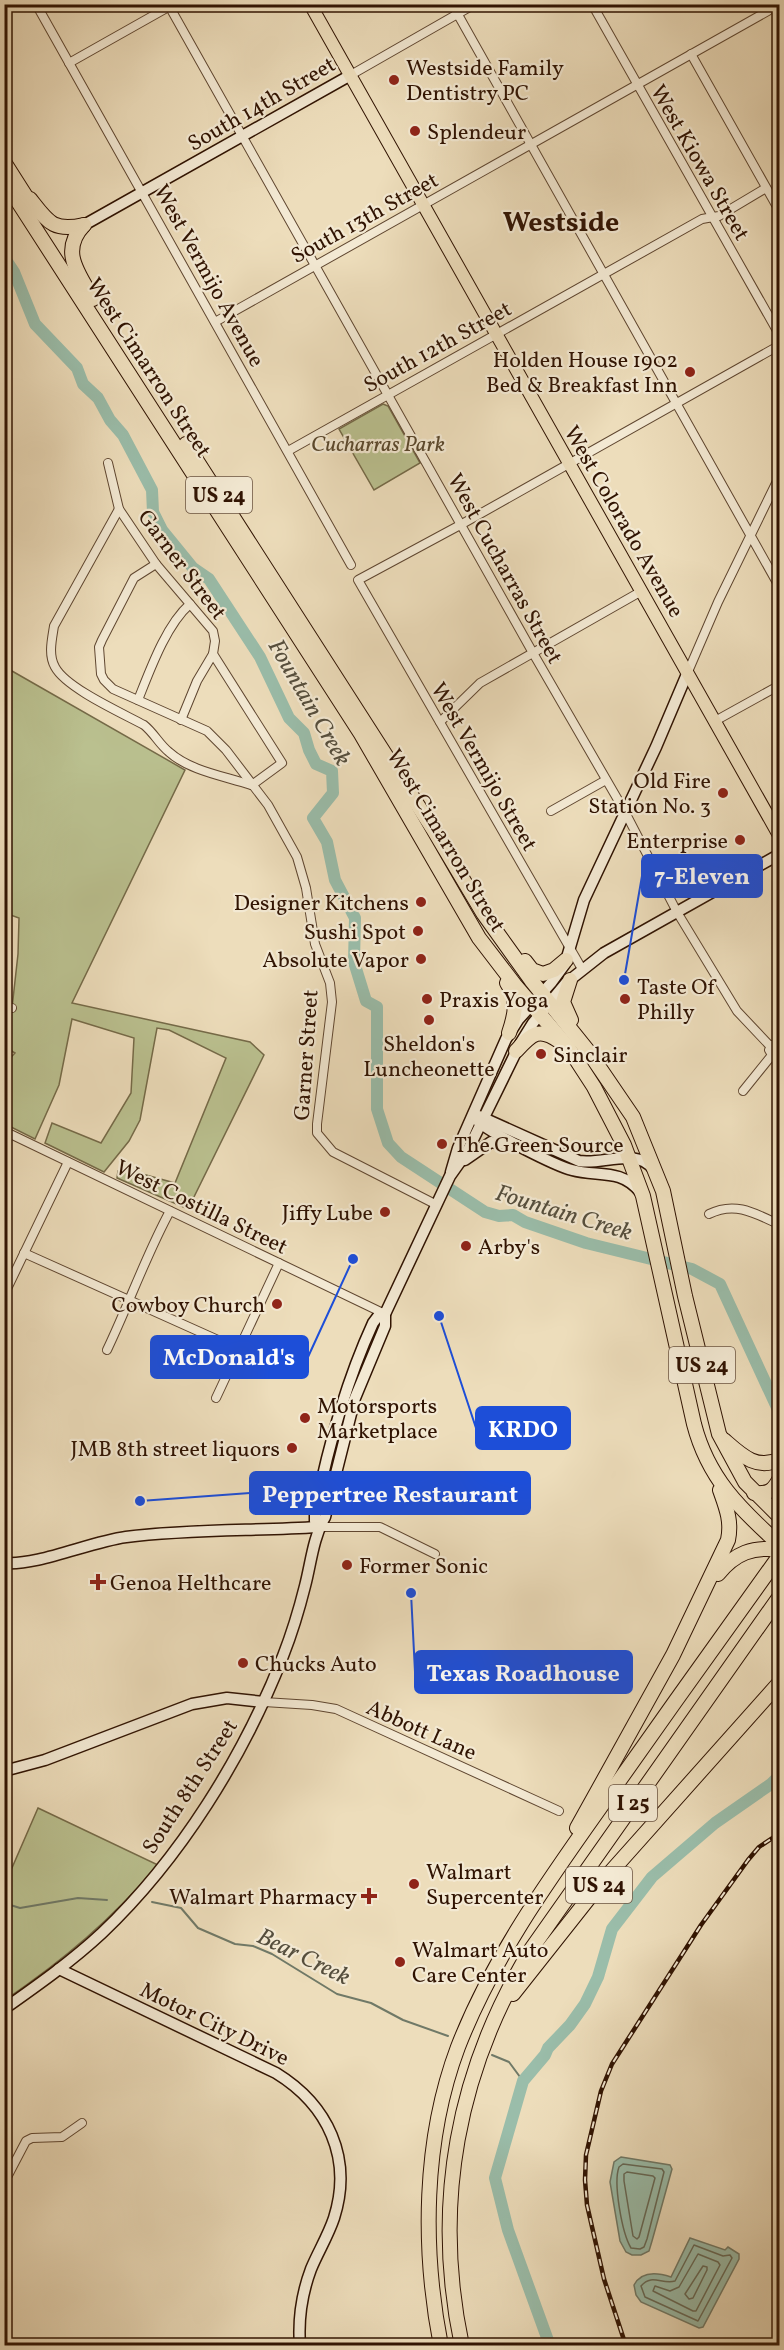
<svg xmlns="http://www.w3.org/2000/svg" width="784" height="2350" viewBox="0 0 784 2350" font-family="Vollkorn,serif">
<rect width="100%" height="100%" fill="#edddbb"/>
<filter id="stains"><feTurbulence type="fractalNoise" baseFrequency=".00333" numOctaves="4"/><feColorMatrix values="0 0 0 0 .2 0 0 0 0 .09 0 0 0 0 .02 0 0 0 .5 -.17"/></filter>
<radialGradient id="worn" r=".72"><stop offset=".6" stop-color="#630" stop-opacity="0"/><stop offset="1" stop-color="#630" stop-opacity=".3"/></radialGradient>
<!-- green -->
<g fill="#bac08f" stroke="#756a48" stroke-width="1.5">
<polygon points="383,404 388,406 420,463 374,490 339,429"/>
<polygon points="5,667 185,770 72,1003 250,1042 264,1055 188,1209 117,1178 118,1171 128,1170 175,1183 226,1058 169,1030 157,1028 140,1120 129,1141 104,1172 45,1143 52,1123 101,1143 131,1093 134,1038 72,1019 59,1085 35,1139 5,1124 4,1065 15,1053 5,1047 4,1019 12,1008 18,954 19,918 5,913"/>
<path d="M38,1808L158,1865C111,1920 64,1960 5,2000V1884Z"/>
</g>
<!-- water -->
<g fill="#9abdaa" stroke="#707967" stroke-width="1.5">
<polygon points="621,2157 670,2165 672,2169 652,2241 649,2251 641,2255 632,2255 626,2252 620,2241 610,2182 614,2162"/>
<path d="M690,2238L725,2250L728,2247L739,2254V2259L703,2327L699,2328L641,2302L636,2295L634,2285C642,2270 659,2273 671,2277Z"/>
</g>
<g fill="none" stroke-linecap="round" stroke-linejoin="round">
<!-- shore -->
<g stroke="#656856" stroke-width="1.5">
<path d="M623,2164L662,2169L664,2172L647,2239L644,2247L640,2249L631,2248C622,2233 613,2183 619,2167Z"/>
<polygon points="627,2172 653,2176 655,2178 639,2237 637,2239 633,2236 624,2181 624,2174"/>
<path d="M694,2245L723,2256L730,2255L732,2258L698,2321L645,2297L641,2286C652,2273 662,2285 675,2281Z"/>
<polygon points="698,2254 718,2262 720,2265 696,2311 693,2311 653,2291 655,2286 670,2291 679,2287"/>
<polygon points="703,2266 707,2267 707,2270 693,2298 689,2299 685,2294"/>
</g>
<!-- stream -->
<g stroke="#707967" stroke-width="2">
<polyline points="152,1902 181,1908 198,1928 235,1944 253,1946 272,1954 337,1994 371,2003 403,2020 448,2036"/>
<polyline points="4,1903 20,1908 78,1898 107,1900"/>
<polyline points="492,2055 509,2062 523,2081"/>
</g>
<!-- river -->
<g stroke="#9abdaa" stroke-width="12">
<polyline points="4,257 14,272 35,324 77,368 83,384 98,398 110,420 123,435 152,490 153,512 162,530 193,568 209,579 260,657 289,718 304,733 309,750 316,764 332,771 333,793 313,818 327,842 335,880 355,918 354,962 366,1001 377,1007 377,1109 388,1143 401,1157 485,1212 499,1216 513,1215 525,1222 586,1243 692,1269 720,1284 780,1414"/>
<polyline points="550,2346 508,2230 495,2178 523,2081 545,2055 548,2048 570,2025 585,2004 598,1977 612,1929 652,1877 715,1823 771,1784 780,1775"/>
</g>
<!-- street casing -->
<g stroke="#5f4630" stroke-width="10">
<g id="street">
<polyline points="36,4 351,565"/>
<polyline points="168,4 533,653 625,812 677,912 737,1011 771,1047"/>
<polyline points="452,4 780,588"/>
<polyline points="592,4 780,336"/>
<polyline points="691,54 780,212"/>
<polyline points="69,63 172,5"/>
<polyline points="349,76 475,4"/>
<polyline points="215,322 768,11 776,4"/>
<polyline points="288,451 702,219 719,216 766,188"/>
<polyline points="108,463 119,509 156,564 213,631 215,641 213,654 282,763 252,785"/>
<path d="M119,509L54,626C52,639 48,655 55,667C66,688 122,713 144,725C154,733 159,744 169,752C190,771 224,776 251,785"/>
<polyline points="156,564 134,578 102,640 99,647 101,674 104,680 113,689 207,731 226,750 268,805 297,857 306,888 315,944 330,983 332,1002 317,1124 317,1133 333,1152 437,1205"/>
<polyline points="687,674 718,602 780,475"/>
<path d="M138,700C150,670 166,625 190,604"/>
<polyline points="181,720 197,681 213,654"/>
<polyline points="715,721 780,685"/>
<polyline points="440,722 480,683 640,592"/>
<polyline points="551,811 606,780"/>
<polyline points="582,969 358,580 462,524 780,345"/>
<polyline points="4,1006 12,1008"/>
<polyline points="780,1046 772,1045 769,1050 772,1055 780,1056"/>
<polyline points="743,1091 772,1055"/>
<polyline points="4,1131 385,1314"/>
<path d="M709,1214C735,1201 755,1213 780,1225"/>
<polyline points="24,1253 238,1349"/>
<polyline points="4,1295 68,1162"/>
<path d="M107,1350C129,1304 146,1255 170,1211"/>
<polyline points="216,1398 279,1263"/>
<polyline points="318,1527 380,1527 435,1554"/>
<polyline points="264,1702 312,1705 336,1709 559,1811"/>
<polyline points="4,2183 26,2141 32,2138 62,2137 82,2123"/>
</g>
</g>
<!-- secondary casing -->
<g stroke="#301302" stroke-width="13">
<g id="secondary">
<polyline points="84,225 349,76"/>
<path d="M479,1116L579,1161C604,1165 635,1147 653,1169"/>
<path d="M477,1120C486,1131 556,1166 572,1170C597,1177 621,1168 640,1192"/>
<polyline points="465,1160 491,1142 510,1145"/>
<polyline points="451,1172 458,1148 506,1039 518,1020 551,983 565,964 584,900 656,747 687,674"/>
<path d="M318,1527L315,1521V1512C328,1447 345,1384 373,1323L379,1315L385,1314"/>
<path d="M4,1563C38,1566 89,1542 126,1537C189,1529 254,1531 318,1527"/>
<polyline points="4,1771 45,1760 192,1704 227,1698 264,1702"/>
<path d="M59,1969L276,2073C328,2105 353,2158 334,2218C328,2236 318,2252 311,2269C302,2293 298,2320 300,2346"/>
<path d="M4,2009C38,1985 72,1961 102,1933C180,1859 244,1756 283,1656C292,1633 299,1610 305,1586C311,1563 313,1538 325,1517L355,1398L385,1326V1314L450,1176L467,1152L520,1044L533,1023L566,983L604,953L780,854"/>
</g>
</g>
<!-- primary casing -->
<g stroke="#301302" stroke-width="14">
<polyline id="primary" points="310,4 780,837"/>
</g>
<!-- highway casing -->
<g stroke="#301302" stroke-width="16">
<g id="highway">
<polyline points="4,162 32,206"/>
<path d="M4,180L361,734L479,938L515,985L568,1047L594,1087L624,1145L643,1196L694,1424C708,1478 739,1508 780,1545"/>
<path d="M30,199C48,222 53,232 84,225"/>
<path d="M84,225C59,251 79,274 93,299"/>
<polyline points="186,444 433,829 483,913 531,980 588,1051 633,1117 663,1191 685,1296 719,1434 745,1482 780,1517"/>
<polyline points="525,961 532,970 543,974 554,970 566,960"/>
<polyline points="570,980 563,1002 571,1020"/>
<path d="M507,983C519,1000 515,1015 509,1033"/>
<path d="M516,1051C531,1035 538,1026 559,1041"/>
<path d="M724,1440C741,1455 757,1471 780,1459"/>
<path d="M754,1493C768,1494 773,1492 780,1478"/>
<path d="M718,1574C735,1553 753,1546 780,1550"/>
<path d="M577,1828L673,1655L728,1540C732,1521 726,1507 720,1490"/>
<polyline points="513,1994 600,1884 780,1682"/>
<path d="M441,2346C422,2249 423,2140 458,2047C495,1952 556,1870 614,1788C669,1710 724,1633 780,1555"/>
<path d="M462,2346C432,2205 457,2070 532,1948L780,1596"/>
</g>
</g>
<!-- street -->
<use href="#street" stroke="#f3e9d3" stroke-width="8"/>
<!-- secondary -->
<use href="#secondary" stroke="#f3e9d3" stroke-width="10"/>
<!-- primary -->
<use href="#primary" stroke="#edddbb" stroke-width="12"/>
<!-- highway -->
<use href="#highway" stroke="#edddbb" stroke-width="14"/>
<!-- rail casing -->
<g stroke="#301302" stroke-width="4.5">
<polyline id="rail" points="626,2346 604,2279 587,2205 585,2180 586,2155 601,2091 612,2064 701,1925 748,1860 759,1847 780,1833"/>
</g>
<!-- rail -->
<use href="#rail" stroke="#f3e9d3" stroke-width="2" stroke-dasharray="7" stroke-linecap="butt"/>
</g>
<!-- markers -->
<g fill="#8f2418" stroke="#f3e9d3" stroke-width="2">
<circle cx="394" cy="80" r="6"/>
<circle cx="415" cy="131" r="6"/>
<circle cx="690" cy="372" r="6"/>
<circle cx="723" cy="793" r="6"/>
<circle cx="740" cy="840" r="6"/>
<circle cx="421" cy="902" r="6"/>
<circle cx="418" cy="931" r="6"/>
<circle cx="421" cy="959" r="6"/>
<circle cx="427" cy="999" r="6"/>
<circle cx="625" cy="999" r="6"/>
<circle cx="429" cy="1020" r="6"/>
<circle cx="541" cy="1054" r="6"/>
<circle cx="442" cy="1144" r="6"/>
<circle cx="385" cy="1212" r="6"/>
<circle cx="466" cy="1246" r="6"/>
<circle cx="277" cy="1304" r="6"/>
<circle cx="305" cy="1418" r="6"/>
<circle cx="292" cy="1448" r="6"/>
<circle cx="347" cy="1565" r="6"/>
<path d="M95 1573h6v6h6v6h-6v6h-6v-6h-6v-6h6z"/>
<circle cx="243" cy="1663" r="6"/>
<circle cx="414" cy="1884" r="6"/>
<path d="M366 1887h6v6h6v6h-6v6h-6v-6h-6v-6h6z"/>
<circle cx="400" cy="1962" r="6"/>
</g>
<g text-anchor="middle" stroke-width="4.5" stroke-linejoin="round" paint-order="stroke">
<!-- shield labels -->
<g fill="#f3e9d3" stroke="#6a5341" stroke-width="1.5">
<rect x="186" y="477" width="66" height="36" rx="4.5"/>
<rect x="669" y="1347" width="66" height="36" rx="4.5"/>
<rect x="609" y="1785" width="48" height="36" rx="4.5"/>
<rect x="566" y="1867" width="66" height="36" rx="4.5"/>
</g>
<g font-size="21" font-weight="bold" fill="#301302">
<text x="219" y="502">US 24</text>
<text x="702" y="1372">US 24</text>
<text x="633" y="1810">I 25</text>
<text x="599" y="1892">US 24</text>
</g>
<!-- poi labels -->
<g font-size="22" fill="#301302" stroke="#f3e9d3" text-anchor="start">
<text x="406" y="75">Westside Family<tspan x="406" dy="25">Dentistry PC</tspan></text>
<text x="427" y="139">Splendeur</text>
<text x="678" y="367" text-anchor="end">Holden House 1902<tspan x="678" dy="25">Bed &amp; Breakfast Inn</tspan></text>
<text x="711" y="788" text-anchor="end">Old Fire<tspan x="711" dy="25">Station No. 3</tspan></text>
<text x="728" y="848" text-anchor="end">Enterprise</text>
<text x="409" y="910" text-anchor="end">Designer Kitchens</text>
<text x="406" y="939" text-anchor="end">Sushi Spot</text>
<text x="409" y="967" text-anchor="end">Absolute Vapor</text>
<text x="637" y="994">Taste Of<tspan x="637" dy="25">Philly</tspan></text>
<text x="439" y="1007">Praxis Yoga</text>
<text x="429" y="1051" text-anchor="middle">Sheldon's<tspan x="429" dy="25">Luncheonette</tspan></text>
<text x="553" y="1062">Sinclair</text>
<text x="454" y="1152">The Green Source</text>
<text x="373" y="1220" text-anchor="end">Jiffy Lube</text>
<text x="478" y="1254">Arby's</text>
<text x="265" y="1312" text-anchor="end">Cowboy Church</text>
<text x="317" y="1413">Motorsports<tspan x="317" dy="25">Marketplace</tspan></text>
<text x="280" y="1456" text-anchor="end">JMB 8th street liquors</text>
<text x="359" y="1573">Former Sonic</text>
<text x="110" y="1590">Genoa Helthcare</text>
<text x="255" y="1671">Chucks Auto</text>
<text x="426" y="1879">Walmart<tspan x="426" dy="25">Supercenter</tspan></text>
<text x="357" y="1904" text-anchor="end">Walmart Pharmacy</text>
<text x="412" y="1957">Walmart Auto<tspan x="412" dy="25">Care Center</tspan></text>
</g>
<!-- street labels -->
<g font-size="22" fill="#301302" stroke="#f3e9d3">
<text transform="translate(261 103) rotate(-30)" y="8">South 14th Street</text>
<text transform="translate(701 162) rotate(60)" y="8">West Kiowa Street</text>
<text transform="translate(364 217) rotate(-29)" y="8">South 13th Street</text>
<text transform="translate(210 275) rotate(61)" y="8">West Vermijo Avenue</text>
<text transform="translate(437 346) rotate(-29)" y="8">South 12th Street</text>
<text transform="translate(150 367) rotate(57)" y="8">West Cimarron Street</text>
<text transform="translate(625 521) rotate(60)" y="8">West Colorado Avenue</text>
<text transform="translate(183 564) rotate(53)" y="8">Garner Street</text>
<text transform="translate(506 568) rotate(61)" y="8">West Cucharras Street</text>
<text transform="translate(485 766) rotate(60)" y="8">West Vermijo Street</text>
<text transform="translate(447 840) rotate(59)" y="8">West Cimarron Street</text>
<text transform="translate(305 1055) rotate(-86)" y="8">Garner Street</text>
<text transform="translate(202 1206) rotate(26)" y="8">West Costilla Street</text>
<text transform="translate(422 1729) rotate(24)" y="8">Abbott Lane</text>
<text transform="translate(189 1786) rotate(-57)" y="8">South 8th Street</text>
<text transform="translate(215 2023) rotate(26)" y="8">Motor City Drive</text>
</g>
<!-- park labels -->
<g font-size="22" font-style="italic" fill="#59472c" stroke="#f3e9d3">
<text x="378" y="451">Cucharras Park</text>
</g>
<!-- water labels -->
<g font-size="24" font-style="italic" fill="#554e3d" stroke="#f3e9d3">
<text transform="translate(310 702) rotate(60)" y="8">Fountain Creek</text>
<text transform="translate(564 1212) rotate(17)" y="8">Fountain Creek</text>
<text transform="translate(304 1956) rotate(26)" y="8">Bear Creek</text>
</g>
<!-- district labels -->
<g font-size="28" font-weight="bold" fill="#301302" stroke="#f3e9d3">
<text x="561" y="231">Westside</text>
</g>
</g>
<!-- callouts -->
<path fill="none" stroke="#1d4ed8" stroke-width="2" d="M624 980L642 876M353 1259L308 1357M439 1316L476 1428M140 1501L250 1493M411 1593L415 1672"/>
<g fill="#1d4ed8" stroke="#f3e9d3" stroke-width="2">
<circle cx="624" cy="980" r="6"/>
<circle cx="353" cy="1259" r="6"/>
<circle cx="439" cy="1316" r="6"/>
<circle cx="140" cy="1501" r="6"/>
<circle cx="411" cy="1593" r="6"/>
</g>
<g fill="#1d4ed8" stroke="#1d4ed8" stroke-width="2">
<rect x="642" y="855" width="120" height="42" rx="6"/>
<rect x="151" y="1336" width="157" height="42" rx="6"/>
<rect x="476" y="1407" width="94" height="42" rx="6"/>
<rect x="250" y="1472" width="280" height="42" rx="6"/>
<rect x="415" y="1651" width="217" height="42" rx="6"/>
</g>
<g font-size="24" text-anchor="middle" font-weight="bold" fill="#fff">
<text x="702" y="884">7-Eleven</text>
<text x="229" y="1365">McDonald's</text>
<text x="523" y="1437">KRDO</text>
<text x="390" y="1502">Peppertree Restaurant</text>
<text x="523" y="1681">Texas Roadhouse</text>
</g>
<!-- margin -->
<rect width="784" height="2350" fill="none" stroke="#edddbb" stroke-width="24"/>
<rect x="6" y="6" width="772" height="2338" fill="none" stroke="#301302" stroke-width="3"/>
<rect x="12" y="12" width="760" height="2326" fill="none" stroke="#301302" stroke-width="1.5"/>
<rect width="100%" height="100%" filter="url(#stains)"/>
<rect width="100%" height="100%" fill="url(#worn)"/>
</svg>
